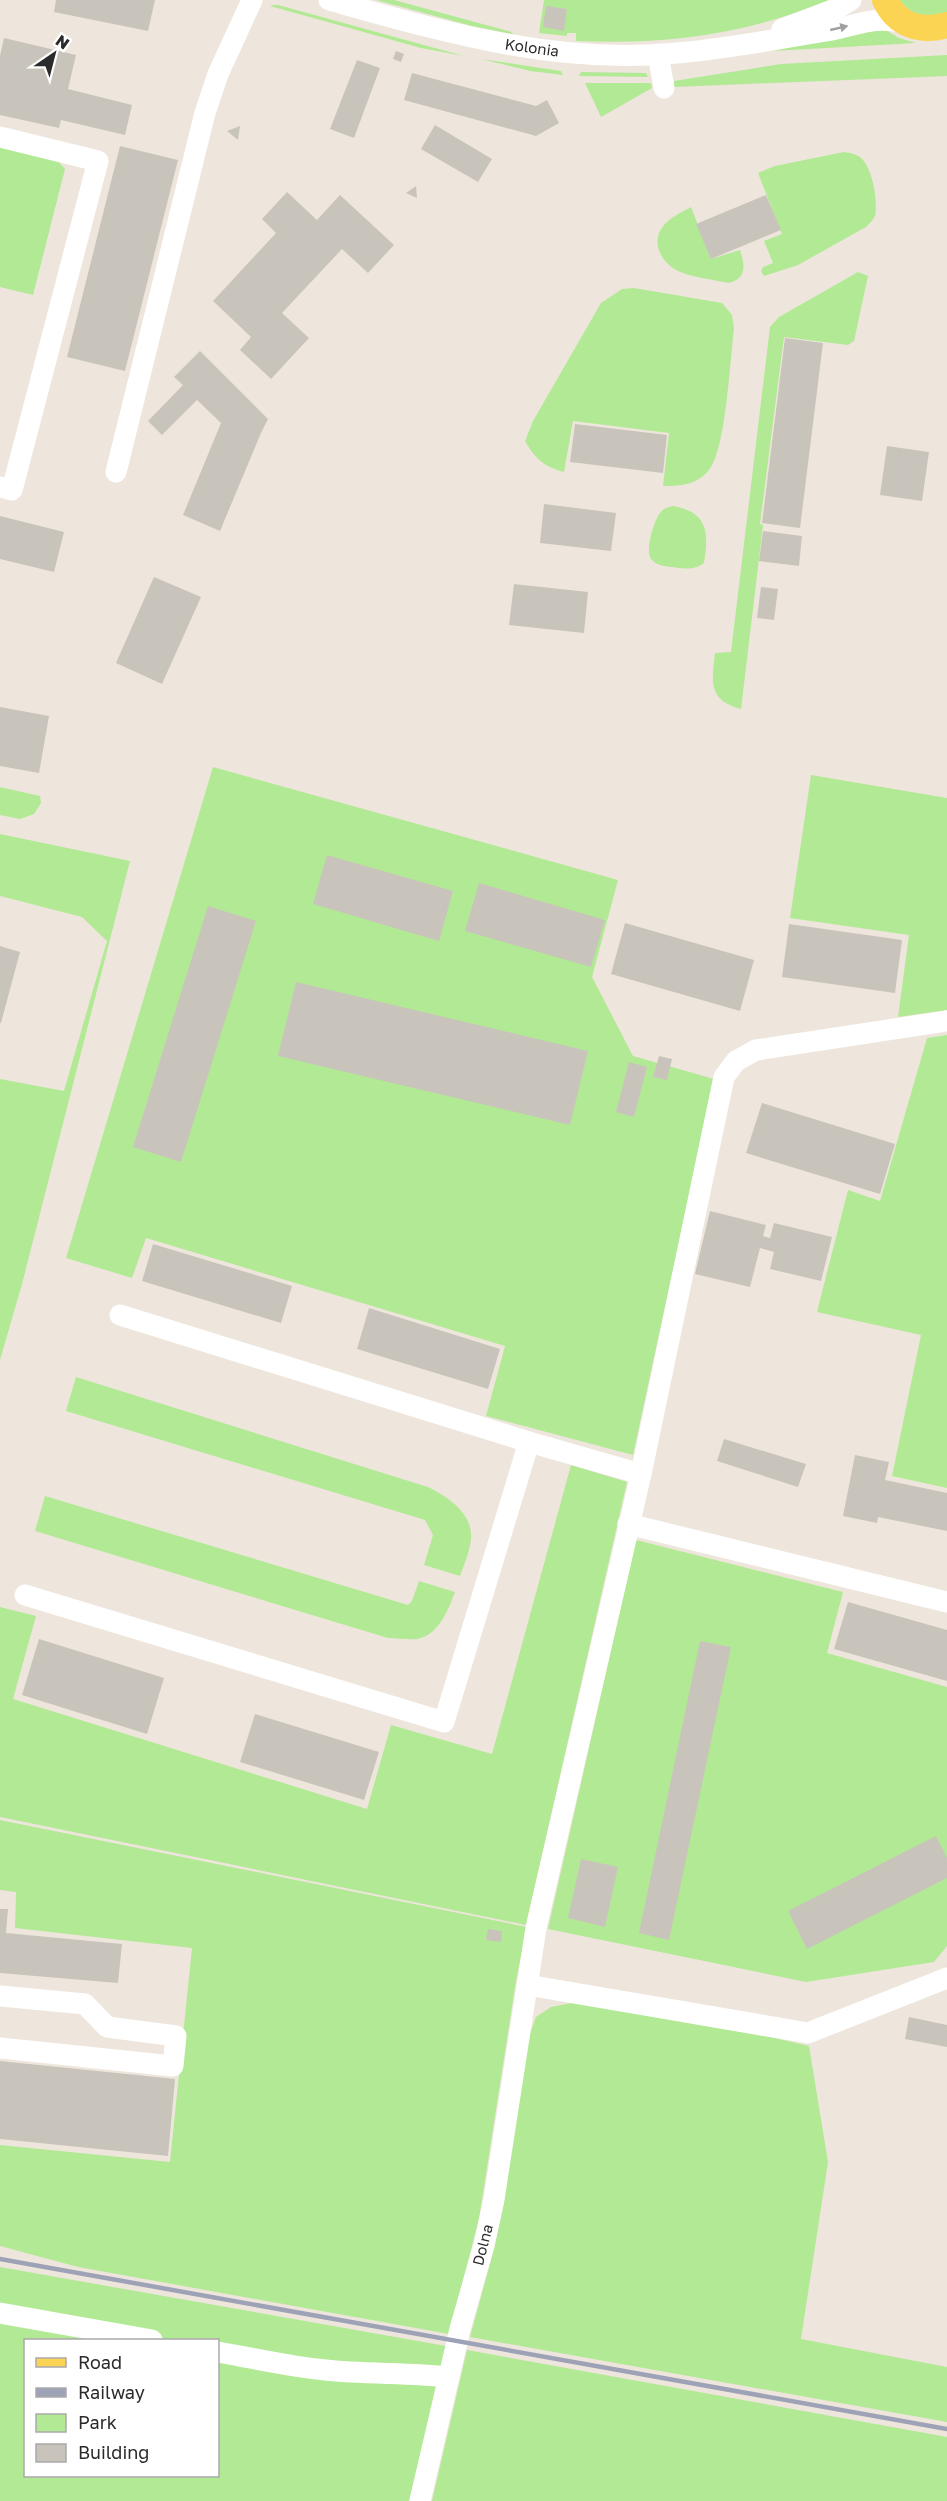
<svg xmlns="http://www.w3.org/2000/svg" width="947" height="2501" viewBox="0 0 947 2501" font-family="'Golos Text',sans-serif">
<rect width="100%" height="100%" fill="#eee6dc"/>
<!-- green -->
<g fill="#b2e994" fill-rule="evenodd">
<polygon points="376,0 394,0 512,32 513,34 472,26"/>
<path d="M544,0H829C746,35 665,45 576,41V33H567V36L539,33Z"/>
<path d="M899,0H947V12C930,21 911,15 899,0Z"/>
<polygon points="273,5 278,5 464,56 421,48 270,6"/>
<polygon points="886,30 899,38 916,43 773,51 854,33"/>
<polygon points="947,55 947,76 674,87 674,81 781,64"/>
<polygon points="481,59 561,71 563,75 530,71"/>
<polygon points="581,72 646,73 648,77 579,76"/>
<polygon points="585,83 651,83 652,88 601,117"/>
<polygon points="0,147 58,161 65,169 33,295 0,287"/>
<path d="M844,152C851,153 857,154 862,159C873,170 878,202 875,216C873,220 869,224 866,227L798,265L764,276L761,271L763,267L773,263L764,241L782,234L758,173L775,166Z"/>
<path d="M691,207L711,259L740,250C745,265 747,278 729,283C714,280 697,278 683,273C664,267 648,243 664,225C671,217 682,212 691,207Z"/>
<path d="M858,272L868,276L854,341L848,345L784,337L760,524L763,525L741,709C707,700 712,681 715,653L731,652L770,327L779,317Z"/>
<path d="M634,288L722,303L732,315L734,329C730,359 726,450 709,470C697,485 681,486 663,486L669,433L573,421L564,472C545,467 535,459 525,441L533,421L601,303L622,289Z"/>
<path d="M673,506C708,512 709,533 704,563C696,569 688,569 678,568C669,566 658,567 652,560C644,553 654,519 661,512C664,508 668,507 673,506Z"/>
<polygon points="213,767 618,880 592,977 633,1056 714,1079 633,1455 486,1416 505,1346 146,1238 132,1278 66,1258"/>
<polygon points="811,775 947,798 947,1010 898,1017 909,935 790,918"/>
<polygon points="0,787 40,796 41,803 34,814 20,819 0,815"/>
<polygon points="0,834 130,861 22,1284 0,1360 0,1079 64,1091 107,941 82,917 0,896"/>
<polygon points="947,1035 947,1488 892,1476 921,1335 817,1312 848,1190 880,1201 927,1038"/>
<path d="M76,1377L428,1487C448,1497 473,1513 471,1539C470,1551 464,1565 460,1576L424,1565L433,1535L425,1520L66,1411Z"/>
<polygon points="571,1465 627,1482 526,1925 0,1817 0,1607 36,1616 13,1699 367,1809 391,1725 492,1754"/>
<path d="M45,1496L408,1605L412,1601L419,1581L455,1592C448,1610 439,1635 417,1639C408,1640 397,1638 388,1638L35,1531Z"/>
<polygon points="636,1540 843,1592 827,1653 947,1687 947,1946 934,1962 806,1982 548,1929"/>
<polygon points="0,1820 527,1927 516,1981 479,2219 449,2334 78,2267 0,2246 0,2145 170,2162 192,1948 15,1928 16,1892 0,1890"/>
<polygon points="577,2002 762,2035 809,2046 828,2162 801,2339 947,2367 947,2422 470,2337 494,2249 504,2203 521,2079 530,2034 536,2017 551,2007"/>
<path d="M0,2267L446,2346L409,2501H0ZM26,2340H218V2476H26Z"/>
<polygon points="467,2350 947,2437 947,2501 432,2501"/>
</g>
<!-- building -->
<g fill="#c9c4bb">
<polygon points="56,0 155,0 148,31 54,12"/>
<polygon points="546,6 567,9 564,31 543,27"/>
<polygon points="4,38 76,55 68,89 132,105 125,135 61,120 59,128 0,115 0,56"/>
<polygon points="396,51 404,54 401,62 393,59"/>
<polygon points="357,60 380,68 354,138 330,129"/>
<polygon points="412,73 536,106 547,100 559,123 536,136 404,100"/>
<polygon points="435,125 492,159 478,182 421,149"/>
<polygon points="240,126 238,140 227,131"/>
<polygon points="120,146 178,160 125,371 67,357"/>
<polygon points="416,186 417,198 406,193"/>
<polygon points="287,192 317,220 340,195 394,245 368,273 342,249 282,313 309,338 271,379 240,350 251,337 213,301 276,233 262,219"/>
<polygon points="766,195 781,230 711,259 696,224"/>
<polygon points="785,338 823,343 800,528 762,523"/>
<polygon points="200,351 268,419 261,433 220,531 183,515 221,423 197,400 162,435 148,421 183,385 174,377"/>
<polygon points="575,424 667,435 663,473 570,462"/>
<polygon points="887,446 929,452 922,501 880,495"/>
<polygon points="544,504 616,513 611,551 540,543"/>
<polygon points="0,516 64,532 54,572 0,559"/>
<polygon points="763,531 802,536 799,566 759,561"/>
<polygon points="154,577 201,597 162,684 116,663"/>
<polygon points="514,584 588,592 584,633 509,625"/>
<polygon points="761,587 778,589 774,620 757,618"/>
<polygon points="0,707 49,716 39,773 0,766"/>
<polygon points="327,855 453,891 439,941 313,904"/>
<polygon points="479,883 605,920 591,967 465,931"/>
<polygon points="208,906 256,921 181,1162 133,1147"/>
<polygon points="625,923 754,960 740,1011 611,974"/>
<polygon points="789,924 902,940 895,993 782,977"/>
<polygon points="0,946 20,952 1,1023 0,1023"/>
<polygon points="296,982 588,1051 570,1125 278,1056"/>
<polygon points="659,1056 672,1059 667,1080 653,1077"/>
<polygon points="629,1062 647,1067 634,1117 616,1112"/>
<polygon points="762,1103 895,1144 880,1194 746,1153"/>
<polygon points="710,1211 766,1225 763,1236 770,1238 774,1223 832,1237 821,1281 770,1269 774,1252 760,1248 750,1287 695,1274"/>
<polygon points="153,1244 292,1286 281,1323 142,1281"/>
<polygon points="369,1308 500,1349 488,1389 357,1349"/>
<polygon points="724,1439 806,1464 798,1487 717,1461"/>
<polygon points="855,1455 889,1462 885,1480 947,1493 947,1531 878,1517 877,1523 843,1516"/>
<polygon points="848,1602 947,1630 947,1681 834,1649"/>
<polygon points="39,1639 164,1678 147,1734 22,1695"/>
<polygon points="700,1641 731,1647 669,1940 639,1933"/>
<polygon points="255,1714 379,1752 364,1800 240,1762"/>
<polygon points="936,1836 947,1858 947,1878 807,1949 788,1911"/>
<polygon points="581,1859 618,1867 605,1927 568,1918"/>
<polygon points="0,1909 8,1909 6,1933 122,1944 118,1983 0,1973"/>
<polygon points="488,1929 502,1931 501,1942 486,1940"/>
<polygon points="909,2017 947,2025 947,2047 905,2039"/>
<polygon points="0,2061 175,2079 168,2156 0,2139"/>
</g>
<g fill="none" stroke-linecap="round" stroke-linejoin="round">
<!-- minor -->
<g stroke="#fff" stroke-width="21">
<path d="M329,0C445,32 555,65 677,53C727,49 776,39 826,31C857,26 873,15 905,23"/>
<polyline points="782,29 838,8 851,0"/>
<polyline points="658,54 664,88"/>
<polyline points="0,137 98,161 12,490 0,487"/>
<polyline points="116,472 205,113 218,74 252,0"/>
<polyline points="120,1315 529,1442 641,1474"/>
<polyline points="628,1524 947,1602"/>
<polyline points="25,1595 444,1722 529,1442"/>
<polyline points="527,1985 808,2033 947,1978"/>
<polyline points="0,1996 85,2004 107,2027 176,2036 173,2066 0,2048"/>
<polyline points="0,2313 152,2340"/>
<path d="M218,2352C262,2360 306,2370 351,2372C385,2374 415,2373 449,2377"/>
<polyline points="420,2501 460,2329 484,2245 494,2199 536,1928 641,1474 724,1077 736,1061 756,1050 947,1021"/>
</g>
<!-- major -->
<path stroke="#fcd453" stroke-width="26" d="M885,0C897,25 921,33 947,25"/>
<!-- rail -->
<polyline stroke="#9ea2b7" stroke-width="4.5" points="0,2259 947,2429"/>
</g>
<!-- one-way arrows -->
<defs><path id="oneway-solid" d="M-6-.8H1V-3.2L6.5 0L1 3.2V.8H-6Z" transform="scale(1.5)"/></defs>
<use fill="#a0a0a0" href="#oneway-solid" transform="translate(839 28) rotate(-13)"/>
<g text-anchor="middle" stroke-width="4.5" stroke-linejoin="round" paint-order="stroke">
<!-- street labels -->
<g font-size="15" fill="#2b2b2b" stroke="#fff">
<text transform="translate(532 48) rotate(8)" y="5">Kolonia</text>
<text transform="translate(483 2245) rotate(-76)" y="5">Dolna</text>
</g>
</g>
<!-- legend -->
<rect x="24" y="2339" width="195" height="138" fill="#ffffff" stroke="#aaaaaa" stroke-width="1.5"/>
<rect x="36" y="2358" width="30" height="9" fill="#fcd453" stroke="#aaaaaa" stroke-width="1.5"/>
<text x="78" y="2369" font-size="18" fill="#2b2b2b">Road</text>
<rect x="36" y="2388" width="30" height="9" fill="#9ea2b7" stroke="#aaaaaa" stroke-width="1.5"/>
<text x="78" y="2399" font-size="18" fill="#2b2b2b">Railway</text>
<rect x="36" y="2414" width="30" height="18" fill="#b2e994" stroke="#aaaaaa" stroke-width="1.5"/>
<text x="78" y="2429" font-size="18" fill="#2b2b2b">Park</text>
<rect x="36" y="2444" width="30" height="18" fill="#c9c4bb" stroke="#aaaaaa" stroke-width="1.5"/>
<text x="78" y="2459" font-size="18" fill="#2b2b2b">Building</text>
<!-- north arrow -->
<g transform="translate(54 54) rotate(35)" stroke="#ffffff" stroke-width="4.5" paint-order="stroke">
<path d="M0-4.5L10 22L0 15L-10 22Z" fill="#2b2b2b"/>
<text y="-9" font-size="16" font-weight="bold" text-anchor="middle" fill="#2b2b2b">N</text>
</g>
</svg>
